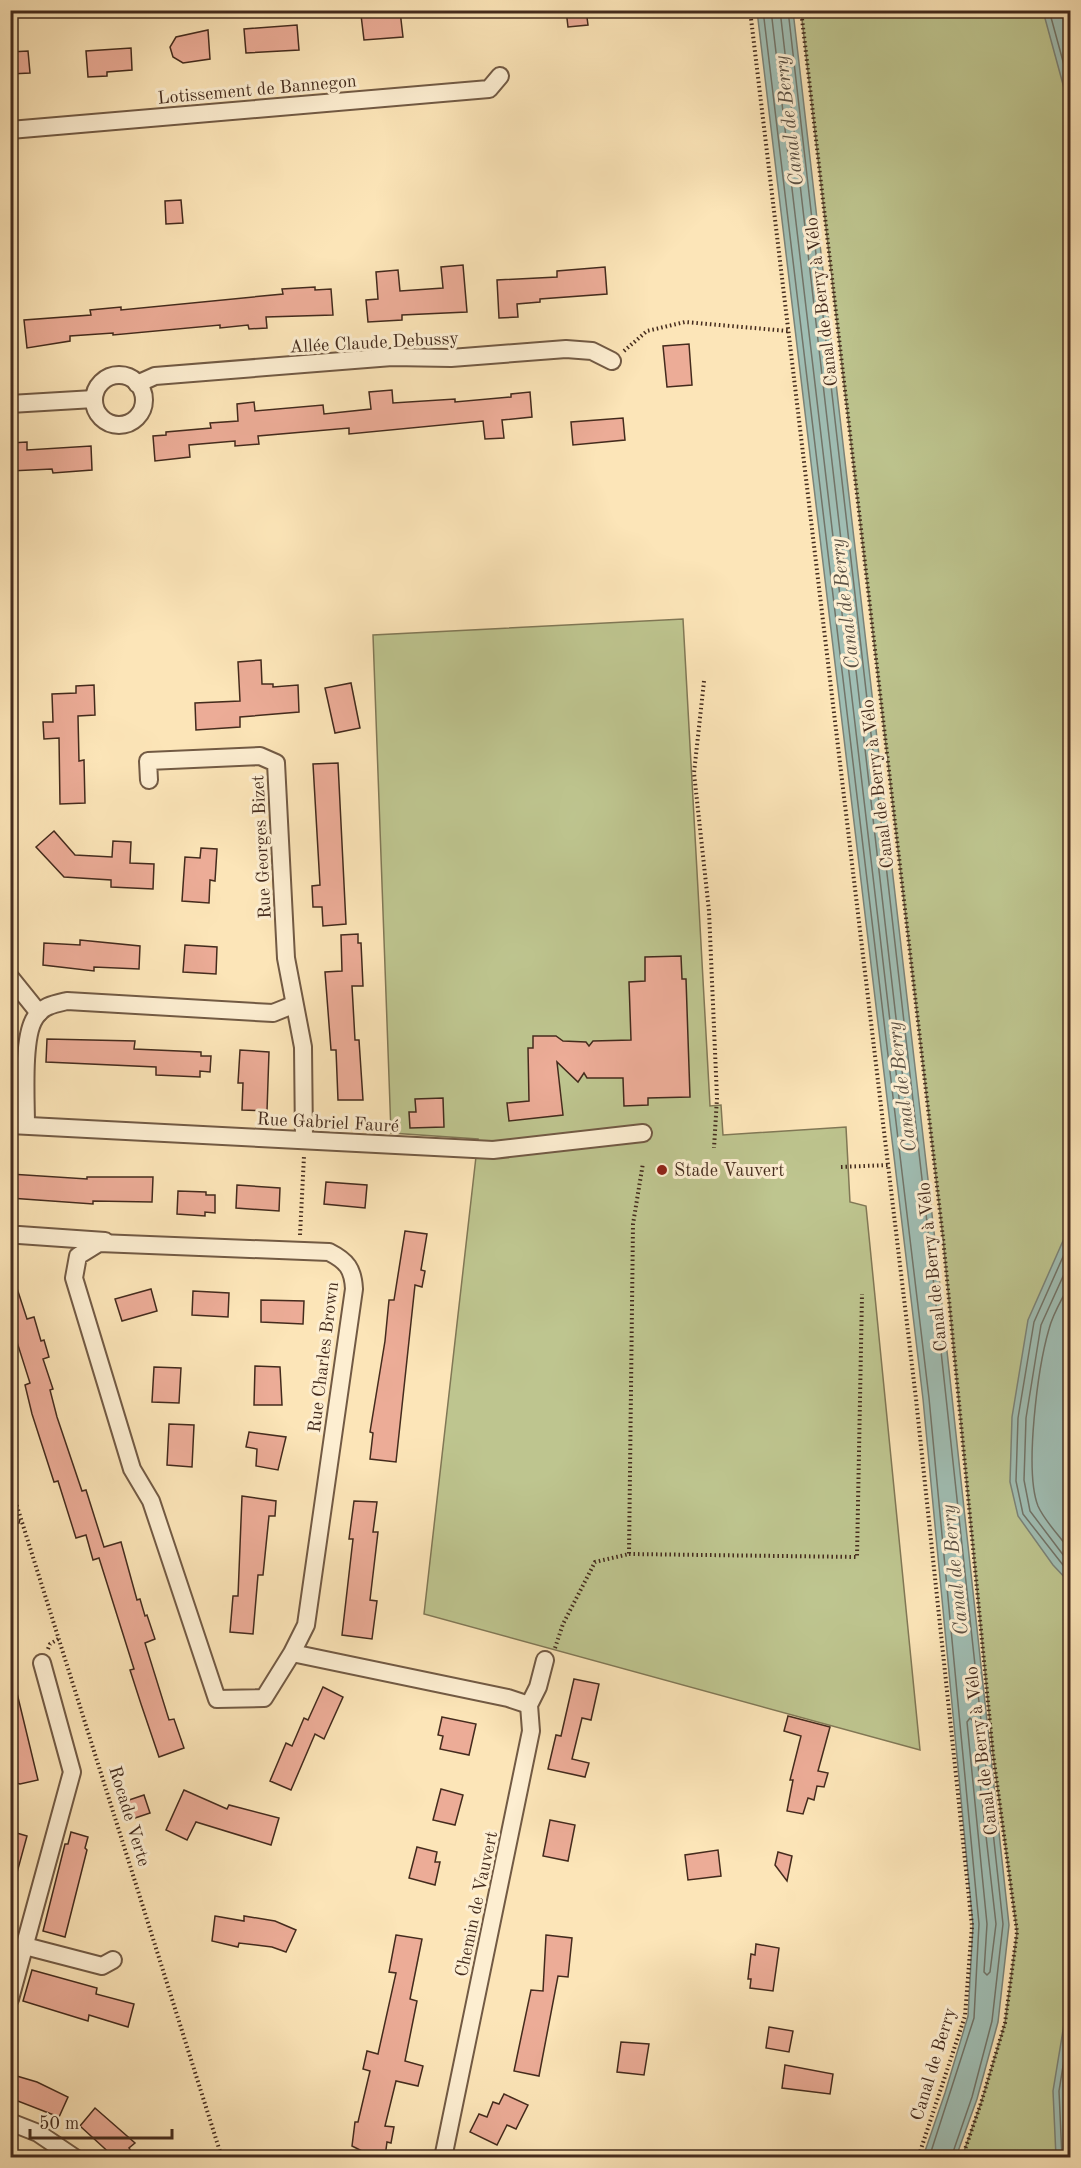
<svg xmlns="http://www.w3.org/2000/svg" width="1081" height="2168" viewBox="0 0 1081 2168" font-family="'Old Standard TT',serif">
<rect width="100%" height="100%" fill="#fce5b8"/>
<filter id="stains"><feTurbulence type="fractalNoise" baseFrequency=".00333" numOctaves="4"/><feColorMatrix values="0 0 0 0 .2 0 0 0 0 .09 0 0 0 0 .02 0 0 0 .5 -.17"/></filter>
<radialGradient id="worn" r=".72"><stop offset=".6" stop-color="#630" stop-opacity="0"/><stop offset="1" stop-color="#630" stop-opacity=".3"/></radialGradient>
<!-- green -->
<g fill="#bec58f" stroke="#817856" stroke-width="1.5">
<polygon points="801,11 1070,11 1070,2157 962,2157 981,2103 1005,2023 1017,1932 993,1754 943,1238"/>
<polygon points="683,619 710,1106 721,1105 723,1135 846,1127 850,1202 866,1206 920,1750 424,1614 478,1139 391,1133 373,635"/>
</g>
<!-- water -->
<g fill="#a0beb4" stroke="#7b8378" stroke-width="1.5">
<polygon points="757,11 793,11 935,1240 1009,1925 998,2022 977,2099 956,2157 923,2157 945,2093 968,2016 973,1925 923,1399"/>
<polygon points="1043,11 1070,11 1070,110"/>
<polygon points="1070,1225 1070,1583 1053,1565 1018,1516 1010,1482 1012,1417 1028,1320"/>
<polygon points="1070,1988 1070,2157 1056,2157 1053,2091"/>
</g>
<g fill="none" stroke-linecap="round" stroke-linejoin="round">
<!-- shore -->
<g stroke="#727468" stroke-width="1.5">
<polyline points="763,10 929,1398 979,1924 974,2018 929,2158"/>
<polyline points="771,10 900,1106 904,1109 906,1105 780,10"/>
<polyline points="788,10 929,1240 1003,1924 992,2021 972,2097 951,2158"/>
<polyline points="1049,10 1070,87"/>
<polyline points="1070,1241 1034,1322 1018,1418 1016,1481 1023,1514 1070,1574"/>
<polyline points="1070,1261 1041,1325 1026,1418 1024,1480 1030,1511 1070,1564"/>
<path d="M1070,1283C1063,1298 1053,1313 1049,1329C1038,1367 1024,1470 1038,1506C1045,1522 1061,1537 1070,1551"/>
<polygon points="970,1718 973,1721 996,1924 990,1972 987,1975 984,1972 987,1924 967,1722"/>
<polyline points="1062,2158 1059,2091 1070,2023"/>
<polyline points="1070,2158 1066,2092 1070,2068"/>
</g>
</g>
<!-- building -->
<g fill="#ecac97" stroke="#442b1d" stroke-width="1.5">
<polygon points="566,10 586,10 588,25 568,27"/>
<polygon points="400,11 403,37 364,40 361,15"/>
<polygon points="297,25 299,50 246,53 244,29"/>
<polygon points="208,30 210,59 183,63 173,57 170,47 176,37"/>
<polygon points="131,48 132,70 107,72 107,76 88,77 86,51"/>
<polygon points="28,51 30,73 10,74 10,52"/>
<polygon points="181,200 183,223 166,224 165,201"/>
<polygon points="463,265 467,312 402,315 402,320 368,322 366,300 378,299 376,272 398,270 400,291 443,288 441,267"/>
<polygon points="605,267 607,294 540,299 540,302 517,304 518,317 499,318 497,280 557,277 557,271"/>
<polygon points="315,287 315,290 331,289 333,315 266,317 267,328 249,329 248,325 220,328 220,325 113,335 113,333 70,336 70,341 27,348 24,320 91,315 90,310 121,307 121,310 283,294 282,289"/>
<polygon points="689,344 692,385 667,387 663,346"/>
<polygon points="392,390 393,403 455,399 455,402 511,397 511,394 530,392 532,417 502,420 504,438 485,439 483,421 349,434 349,428 258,436 259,444 235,446 235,441 189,445 190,457 155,461 153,436 166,435 166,432 211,428 210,423 238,421 237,404 254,402 255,411 323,405 324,414 371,409 369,392"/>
<polygon points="623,418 625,440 573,445 571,422"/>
<polygon points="27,442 27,450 91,446 92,470 53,473 52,469 10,471 10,443"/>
<polygon points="261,660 262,684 273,684 273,687 298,685 299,712 240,717 240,727 196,730 195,703 240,701 238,662"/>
<polygon points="351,683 360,728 335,733 325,688"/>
<polygon points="94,685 95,715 78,716 79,761 84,760 85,803 60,804 59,738 44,739 43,722 53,722 52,694 76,693 76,686"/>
<polygon points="338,763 346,924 323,926 322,907 313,907 312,886 320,885 313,764"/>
<polygon points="54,831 75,855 112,857 113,841 131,842 130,863 154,864 153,889 111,887 111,880 64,877 36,847"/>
<polygon points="201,848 217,849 215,881 210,880 209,903 182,901 185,857 200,858"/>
<polygon points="358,934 358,943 361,943 363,986 352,986 355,1040 359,1040 363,1100 338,1100 336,1050 331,1050 325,972 342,971 341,935"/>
<polygon points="80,940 140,946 139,969 94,967 94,971 43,965 44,943 80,945"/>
<polygon points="185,945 217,947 216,974 183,972"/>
<polygon points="681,956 682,979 686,979 690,1097 648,1098 648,1105 624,1106 623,1078 587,1078 584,1073 578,1082 557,1062 563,1115 509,1121 507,1103 529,1101 528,1048 533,1048 533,1036 556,1036 563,1041 586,1042 589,1046 593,1041 631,1040 629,982 645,981 645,957"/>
<polygon points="47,1039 135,1041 134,1049 201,1052 201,1056 211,1056 210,1072 200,1071 200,1077 156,1075 156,1067 46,1062"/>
<polygon points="240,1050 269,1052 267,1111 242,1110 243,1083 238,1083"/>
<polygon points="443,1098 444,1127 410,1128 409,1112 416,1112 415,1099"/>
<polygon points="10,1174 87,1179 87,1177 153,1177 152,1202 93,1201 93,1204 10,1198"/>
<polygon points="326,1182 367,1185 365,1208 324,1204"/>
<polygon points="237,1185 280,1188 279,1211 236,1208"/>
<polygon points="178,1191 206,1192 206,1195 215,1195 215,1213 205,1212 205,1216 177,1214"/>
<polygon points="405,1231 427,1234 421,1270 425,1271 422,1287 415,1285 396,1462 370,1459 373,1433 370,1432 385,1341 389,1300 394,1300"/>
<polygon points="10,1279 14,1279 27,1319 34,1317 41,1341 44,1340 49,1357 43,1359 53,1389 50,1390 57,1417 82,1491 86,1490 104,1547 121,1542 137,1600 140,1599 145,1616 147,1615 155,1639 145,1643 169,1720 174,1719 184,1748 159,1757 141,1704 130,1670 134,1669 99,1558 93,1560 86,1535 76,1538 58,1481 54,1482 32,1414 25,1385 30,1383 10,1320"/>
<polygon points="151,1289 157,1311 122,1321 115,1299"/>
<polygon points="193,1291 229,1293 228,1317 192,1315"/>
<polygon points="261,1300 304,1301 303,1324 261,1322"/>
<polygon points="255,1366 280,1367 282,1405 254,1405"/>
<polygon points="154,1367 181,1368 179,1403 152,1402"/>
<polygon points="169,1424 194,1425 192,1467 167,1465"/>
<polygon points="249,1432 286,1437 278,1470 256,1466 257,1449 246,1447"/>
<polygon points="242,1496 276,1501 275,1516 269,1516 263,1575 258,1575 253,1634 230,1632 233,1596 238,1596"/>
<polygon points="354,1501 377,1502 373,1532 378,1532 370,1600 377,1601 372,1639 342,1635 353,1539 349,1539"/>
<polygon points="574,1679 599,1684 591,1720 582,1718 572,1759 589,1763 585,1777 548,1769 556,1735 561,1736"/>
<polygon points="323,1687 343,1697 324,1739 315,1734 291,1790 270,1781 286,1743 292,1746 304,1718 308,1720"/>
<polygon points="10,1689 16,1689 38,1780 20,1784 16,1783 16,1777 10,1778"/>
<polygon points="788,1716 830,1727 818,1771 828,1773 824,1787 817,1786 814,1800 808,1798 803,1814 787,1811 793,1780 790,1780 801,1736 784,1731"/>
<polygon points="442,1717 476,1724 469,1755 440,1749 443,1736 438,1735"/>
<polygon points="441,1789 463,1795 455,1825 433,1820"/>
<polygon points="184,1790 227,1809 229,1805 279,1818 271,1845 196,1822 187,1840 166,1830"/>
<polygon points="144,1795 150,1813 132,1819 126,1801"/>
<polygon points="550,1820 575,1825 568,1861 543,1856"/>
<polygon points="10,1831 27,1836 15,1880 10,1879"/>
<polygon points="71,1832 88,1837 85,1848 87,1850 65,1937 43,1931 65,1844 68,1844"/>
<polygon points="417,1847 437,1852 435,1862 440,1862 435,1885 409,1878"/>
<polygon points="718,1850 721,1876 688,1880 685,1855"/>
<polygon points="778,1852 792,1856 787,1881 775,1865"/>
<polygon points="215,1916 244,1921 244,1916 275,1921 296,1930 286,1952 272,1947 239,1943 238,1947 212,1941"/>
<polygon points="396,1935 422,1939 410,1999 417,2001 405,2061 423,2066 418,2086 396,2081 385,2126 394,2127 391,2143 387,2142 385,2157 361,2157 362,2151 352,2146 355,2122 358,2122 370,2071 363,2069 367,2051 378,2054 396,1973 389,1972"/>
<polygon points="546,1935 572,1938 568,1977 558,1976 539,2076 514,2071 531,1990 543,1991"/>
<polygon points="756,1944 779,1948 773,1991 750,1988 751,1979 748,1979 751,1954 755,1955"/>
<polygon points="32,1970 97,1988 96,1994 134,2004 128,2027 89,2015 88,2021 23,2001"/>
<polygon points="769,2027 793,2031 789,2052 766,2048"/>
<polygon points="621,2042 649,2044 644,2075 617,2072"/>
<polygon points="785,2065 833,2074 830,2094 782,2088"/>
<polygon points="10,2074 37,2082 68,2097 59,2117 10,2098"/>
<polygon points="504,2094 528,2105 516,2129 507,2125 497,2145 470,2132 479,2114 487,2117 493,2102 499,2104"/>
<polygon points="95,2108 135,2143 129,2148 135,2157 114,2157 80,2126"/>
</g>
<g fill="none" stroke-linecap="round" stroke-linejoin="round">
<!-- minor casing -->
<g stroke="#725a44" stroke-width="20">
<g id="minor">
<polyline points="10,130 489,89 500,76"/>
<circle cx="119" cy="400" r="25"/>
<polyline points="137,384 155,376 392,357 451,358 566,349 592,351 612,361"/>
<polyline points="10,404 94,399"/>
<polyline points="149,780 148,761 260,756 276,763 286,958 303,1047 304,1140"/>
<polyline points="10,977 39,1013"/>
<polyline points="10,1125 493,1150 643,1133"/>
<path d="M26,1125C26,1100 22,1037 35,1018C42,1006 54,1004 67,1001L273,1013L293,1005"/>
<polyline points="19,1235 105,1241"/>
<path d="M292,1653L306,1625L354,1289C353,1269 347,1261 329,1252L99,1243L78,1256L74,1278L132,1469L151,1501L217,1699L264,1698L292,1653L508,1698L529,1705"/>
<polyline points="25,1946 102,1966 113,1960"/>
<polyline points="10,1999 72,1772 42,1663"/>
<polyline points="10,2122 38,2133 75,2158"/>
<polyline points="443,2158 531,1731 529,1705 538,1687 545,1660"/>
</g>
</g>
<!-- path -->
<g stroke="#442b1d" stroke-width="4" stroke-dasharray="1.5 3" stroke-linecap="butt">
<polyline points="750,10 916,1399 972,1926 965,2016 918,2158"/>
<polyline points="801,10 943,1238 993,1754 1017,1932 1005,2023 981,2103 962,2158"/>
<polyline points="624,351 647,331 685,322 788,331"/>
<polyline points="704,681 694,773 709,911 717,1098 714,1148"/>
<polyline points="841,1167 888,1165"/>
<polyline points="300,1235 304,1156"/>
<polyline points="10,1484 222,2158"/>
<polyline points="10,1519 23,1523"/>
<polyline points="629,1554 857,1557 862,1294"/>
<polyline points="555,1648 563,1624 595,1562 629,1554 633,1224 643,1163"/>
<polyline points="48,1649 50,1644 60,1638"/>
</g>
<!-- minor -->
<use href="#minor" stroke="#fdeed1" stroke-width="16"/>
</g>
<!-- markers -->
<circle fill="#8f2418" stroke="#fdeed1" stroke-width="2" cx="662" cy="1170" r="6"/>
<g text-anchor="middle" stroke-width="6" stroke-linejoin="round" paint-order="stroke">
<!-- street labels -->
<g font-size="18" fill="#442b1d" stroke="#fdeed1">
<text transform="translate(257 89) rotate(-5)" y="6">Lotissement de Bannegon</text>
<text transform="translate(821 302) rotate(-97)" y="6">Canal de Berry à Vélo</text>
<text transform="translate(374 342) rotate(-3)" y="6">Allée Claude Debussy</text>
<text transform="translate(877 784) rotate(-97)" y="6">Canal de Berry à Vélo</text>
<text transform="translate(261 847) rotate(-93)" y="6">Rue Georges Bizet</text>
<text transform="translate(328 1122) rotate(3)" y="6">Rue Gabriel Fauré</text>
<text transform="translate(932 1267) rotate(-96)" y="6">Canal de Berry à Vélo</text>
<text transform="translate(323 1357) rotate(-83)" y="6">Rue Charles Brown</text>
<text transform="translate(981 1751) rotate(-97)" y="6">Canal de Berry à Vélo</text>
<text transform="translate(130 1816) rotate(73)" y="6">Rocade Verte</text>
<text transform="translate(476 1904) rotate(-78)" y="6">Chemin de Vauvert</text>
<text transform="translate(933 2064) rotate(-73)" y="6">Canal de Berry</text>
</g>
<!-- poi labels -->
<g font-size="18" fill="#442b1d" stroke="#fdeed1" text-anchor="start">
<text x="674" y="1176">Stade Vauvert</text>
</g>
<!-- water labels -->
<g font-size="20" font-style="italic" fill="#5b5043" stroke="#fdeed1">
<text transform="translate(788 121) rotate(-97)" y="7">Canal de Berry</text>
<text transform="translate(844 604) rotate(-97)" y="7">Canal de Berry</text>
<text transform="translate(901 1087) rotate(-97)" y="7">Canal de Berry</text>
<text transform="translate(954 1570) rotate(-96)" y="7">Canal de Berry</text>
</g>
</g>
<!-- margin -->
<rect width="1081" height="2168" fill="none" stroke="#fce5b8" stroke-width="36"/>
<rect x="12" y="12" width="1057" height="2144" fill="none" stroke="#442b1d" stroke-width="3"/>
<rect x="18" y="18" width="1045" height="2132" fill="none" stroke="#442b1d" stroke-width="1.5"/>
<!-- scale -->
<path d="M30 2129v9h142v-9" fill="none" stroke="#442b1d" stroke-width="3"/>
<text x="39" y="2129" font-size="18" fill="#442b1d" stroke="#fdeed1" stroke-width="4.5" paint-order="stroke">50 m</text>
<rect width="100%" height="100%" filter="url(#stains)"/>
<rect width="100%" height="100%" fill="url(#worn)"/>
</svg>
